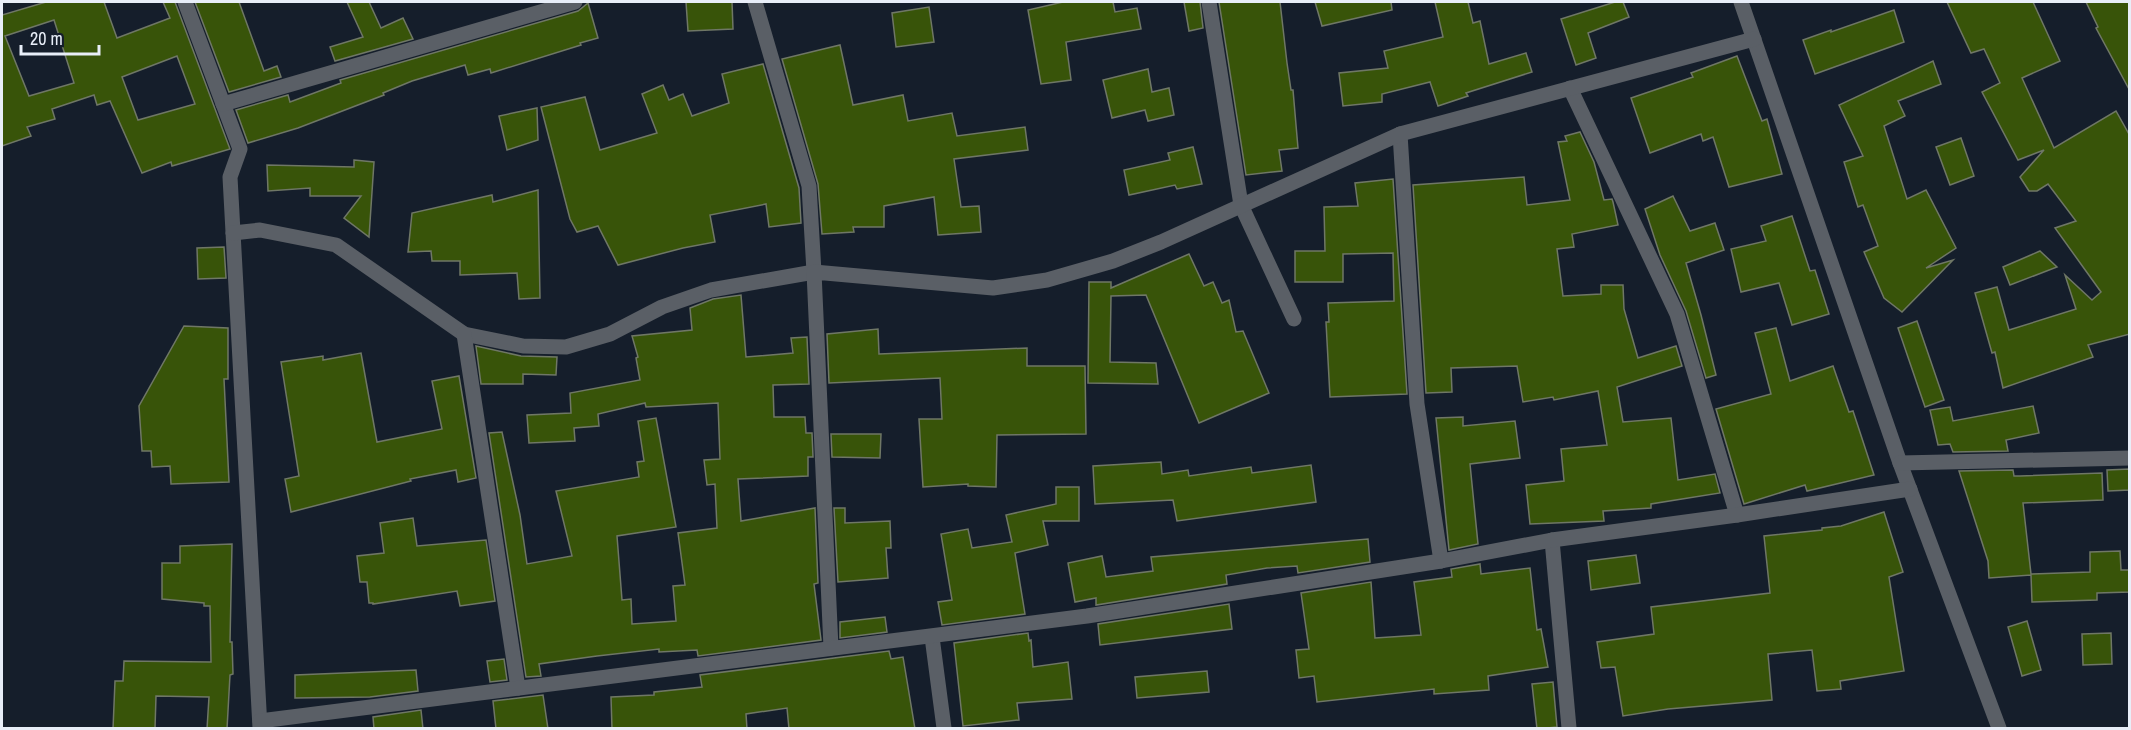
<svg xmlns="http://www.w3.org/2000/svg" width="2131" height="730" viewBox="0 0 2131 730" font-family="'Archivo Narrow',sans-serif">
<rect width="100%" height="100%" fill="#151e2b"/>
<!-- building -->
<g fill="#385409" stroke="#6f7766" stroke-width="1.5" fill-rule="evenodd">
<path d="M46,2H104L117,38L170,18L163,2H175L230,149L172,166L171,162L142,173L110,101L97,105L94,95L52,109L55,119L27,127L31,136L2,146V15ZM54,20L74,83L29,96L5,36ZM177,56L195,104L138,120L122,77Z"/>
<polygon points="195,2 239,2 264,71 277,66 281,77 229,92"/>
<polygon points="347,2 369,2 381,28 403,18 413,39 335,61 330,47 363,37"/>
<polygon points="686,2 732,2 733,29 688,31"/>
<polygon points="1063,2 1113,2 1115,12 1137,8 1141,29 1066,42 1071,80 1041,84 1028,10"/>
<polygon points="1184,2 1200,2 1203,28 1189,31"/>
<polygon points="1219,2 1280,2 1287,63 1291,90 1293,90 1298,148 1279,150 1282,171 1246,175"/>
<polygon points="1315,2 1391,2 1392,10 1322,26"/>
<polygon points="1435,2 1468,2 1473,23 1480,21 1489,64 1526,53 1532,72 1466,93 1468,96 1438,106 1430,82 1382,94 1382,102 1343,106 1339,73 1388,68 1384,51 1443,37"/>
<polygon points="1615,2 1623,2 1629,17 1588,33 1596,58 1576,65 1561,19"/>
<polygon points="1947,2 2033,2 2060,61 2022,78 2054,148 2116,111 2130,136 2130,334 2088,345 2093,357 2003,388 1995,352 1992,353 1975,293 1997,287 2009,330 2076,309 2065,275 2092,300 2101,292 2055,228 2076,221 2048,184 2037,191 2029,191 2020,177 2044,150 2018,160 1982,92 2000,83 1984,49 1971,53"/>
<polygon points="2086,2 2130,2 2130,91 2096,28 2098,27"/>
<polygon points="588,3 598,38 580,43 581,45 491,73 490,69 468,75 465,65 412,81 383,93 384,95 298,128 248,143 236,110 288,95 290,102 341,83 340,80 578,11"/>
<polygon points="929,7 934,42 896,47 892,13"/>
<polygon points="1894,10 1904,42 1815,74 1803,40 1831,30 1831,32"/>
<polygon points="840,45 853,105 903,95 908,121 952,113 957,136 1025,127 1028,150 954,159 961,207 979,206 981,232 938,235 934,197 884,206 884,227 853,227 854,232 822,234 818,184 782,59"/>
<polygon points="1737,56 1762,121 1767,119 1782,174 1729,187 1713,137 1703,141 1701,134 1650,153 1631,98 1693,77 1691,73"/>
<polygon points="1933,61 1941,84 1898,101 1905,116 1884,126 1907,199 1926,190 1956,248 1926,268 1953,260 1902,312 1884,298 1864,252 1878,246 1863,205 1858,207 1844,162 1863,156 1839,105"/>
<polygon points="763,64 799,188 801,223 769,227 766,204 710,215 715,242 683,248 618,265 598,226 577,232 570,219 541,107 585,97 600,150 657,133 642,94 663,85 669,100 683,94 692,116 729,103 722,74"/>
<polygon points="1148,69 1152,92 1169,88 1174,115 1148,121 1145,110 1112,118 1103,80"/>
<polygon points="537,108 538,140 507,150 499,116"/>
<polygon points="1580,132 1594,162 1604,200 1612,199 1613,202 1618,225 1572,234 1574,247 1557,249 1563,296 1601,294 1601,285 1623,285 1624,309 1638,358 1676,346 1682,366 1617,387 1623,422 1671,418 1678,480 1715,474 1720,493 1651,504 1651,508 1603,511 1604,521 1530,524 1526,485 1564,481 1561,449 1607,445 1598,391 1554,400 1553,397 1523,402 1517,366 1451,368 1452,392 1426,393 1413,185 1524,177 1527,205 1570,200 1558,142 1567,141 1565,136"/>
<polygon points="1961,138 1974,176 1950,185 1936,147"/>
<polygon points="1193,147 1202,184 1177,189 1175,185 1129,195 1124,170 1170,160 1168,153"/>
<polygon points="354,160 374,162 369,237 344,218 361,196 310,196 310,188 268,191 267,165 354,167"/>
<polygon points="1393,179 1407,394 1330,397 1326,322 1329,322 1328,303 1394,301 1393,253 1343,254 1343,282 1295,282 1295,251 1325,251 1324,207 1358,206 1355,183"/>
<polygon points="538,190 540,298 519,299 517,273 460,275 460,261 432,261 431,251 408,252 412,213 492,195 493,202"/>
<polygon points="1673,196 1690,231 1715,223 1724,250 1686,263 1701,315 1716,375 1706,378 1686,311 1660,255 1645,209"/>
<polygon points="1792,216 1810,271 1815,270 1829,314 1792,325 1779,283 1741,292 1731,249 1766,241 1761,226"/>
<polygon points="224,247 226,278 198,279 197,248"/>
<polygon points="2040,251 2057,267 2010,285 2003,267"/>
<polygon points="1189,254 1204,286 1213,282 1222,303 1229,300 1236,332 1243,331 1269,393 1199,423 1146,295 1111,296 1110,362 1156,363 1158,384 1088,383 1089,282 1111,282 1111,288"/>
<polygon points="741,295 746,357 793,353 791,338 807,337 809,384 773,385 774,417 805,417 806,433 812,433 813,457 808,457 808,476 738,479 741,521 815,508 818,583 814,584 821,640 698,656 697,650 659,652 659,649 597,656 539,664 541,676 526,677 489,433 502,432 520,515 527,564 572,556 556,491 639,477 637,462 644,461 638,421 656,418 676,527 617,536 622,600 631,599 632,624 676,621 673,586 685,585 678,533 717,528 715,484 707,485 704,460 720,459 718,403 646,407 645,403 598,414 599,426 574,428 575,441 529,443 527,415 571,413 570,393 640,380 636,358 638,357 632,336 692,330 690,308 713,299"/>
<polygon points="1917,321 1944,400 1925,407 1898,328"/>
<polygon points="184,326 228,328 228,379 224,379 229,482 171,484 170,466 152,467 151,451 142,451 139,406"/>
<polygon points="1776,328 1790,381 1833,366 1849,412 1853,411 1874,475 1807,491 1805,485 1744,504 1716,409 1771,394 1755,333"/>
<polygon points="878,329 879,354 1027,348 1027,366 1085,366 1086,434 997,435 996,487 968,486 968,484 923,487 919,419 942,419 940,378 829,383 827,334"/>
<polygon points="476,346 521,356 557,357 556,375 523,374 523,384 481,384"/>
<polygon points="361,353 377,442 442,429 432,381 459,376 476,478 458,482 456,470 410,479 411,481 291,512 285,479 299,476 281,362 323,356 323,360"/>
<polygon points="2033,406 2039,433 2006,440 2008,451 1953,452 1950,444 1938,445 1930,410 1950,407 1953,421"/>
<polygon points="1463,417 1463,426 1515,421 1520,458 1470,464 1478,544 1449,550 1436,418"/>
<polygon points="831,434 881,434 880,458 832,457"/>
<polygon points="1161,462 1162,474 1188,470 1189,476 1251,467 1252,473 1311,465 1316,502 1177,521 1173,500 1095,504 1093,466"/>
<polygon points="2130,469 2130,490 2108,491 2107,470"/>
<polygon points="2013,470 2014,476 2020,476 2102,473 2103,500 2023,503 2031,574 2090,572 2090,552 2120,551 2121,570 2130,570 2130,592 2097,593 2097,600 2032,602 2031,575 1989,578 1988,561 1959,471"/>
<polygon points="1056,487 1079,487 1079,521 1043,521 1048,545 1015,553 1025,614 942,625 938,602 952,600 941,534 968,529 972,548 1012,542 1006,515 1056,504"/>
<polygon points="834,508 845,508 845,523 890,521 891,548 886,548 888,578 838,582"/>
<polygon points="1884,512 1903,572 1889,577 1904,671 1840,681 1841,689 1817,691 1812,650 1768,654 1772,700 1668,709 1623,716 1615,667 1601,668 1597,642 1654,634 1651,607 1770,593 1764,536 1822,530 1822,528 1841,526"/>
<polygon points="413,518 417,546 486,540 495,601 460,606 457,591 373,604 373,603 369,603 367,582 360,582 357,556 384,553 380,523"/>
<polygon points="1368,539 1370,562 1298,573 1297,566 1267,568 1226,575 1227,584 1096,605 1096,598 1075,602 1068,563 1102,556 1106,577 1153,571 1151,557"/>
<polygon points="232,544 230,642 232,642 233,674 230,675 227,729 207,729 209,697 156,696 155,729 113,729 115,681 123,681 124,661 211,662 210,606 204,606 204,603 162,599 162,563 180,563 180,546"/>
<polygon points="1636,555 1640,583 1591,590 1588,561"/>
<polygon points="1480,564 1481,574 1530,568 1537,630 1541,629 1548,667 1488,676 1489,690 1434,694 1434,689 1317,702 1314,676 1299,678 1296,650 1309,649 1301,593 1371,582 1375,638 1421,635 1414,582 1452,577 1451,569"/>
<polygon points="1229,604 1232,629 1100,645 1098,624"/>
<polygon points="885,617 887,632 840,638 840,622"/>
<polygon points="2027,621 2041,670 2022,676 2008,627"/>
<polygon points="1028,633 1029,641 1031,640 1033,667 1068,662 1072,699 1017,703 1019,720 963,726 954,643"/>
<polygon points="2111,633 2112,664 2083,665 2082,634"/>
<polygon points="889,651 891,659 903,657 915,729 789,729 787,708 746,714 747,729 612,729 611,697 654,695 654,692 702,687 700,675"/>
<polygon points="504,659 507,680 490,682 487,661"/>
<polygon points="416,670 418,691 370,697 295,698 295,675"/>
<polygon points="1207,671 1209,692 1137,698 1135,677"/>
<polygon points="1553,682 1557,727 1537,729 1532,684"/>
<polygon points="543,695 548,729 496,729 493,701"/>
<polygon points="421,710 423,729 374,729 373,717"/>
</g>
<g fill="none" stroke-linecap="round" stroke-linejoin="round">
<!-- minor -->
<g stroke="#5a5f66" stroke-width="15">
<polyline points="185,2 240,149 230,177 260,728"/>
<polyline points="1209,2 1241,205 1294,319"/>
<polyline points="1741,2 1900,463 1999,728"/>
<polyline points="1570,88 1677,314 1737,515"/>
<polyline points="223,104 575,2"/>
<polyline points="1400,134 1417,404 1441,561"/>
<polyline points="233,233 260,230 336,245 464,334 523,346 566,347 610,334 662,307 711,290 814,272 809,186 755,2"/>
<polyline points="464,334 518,688"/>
<polyline points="1900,463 2130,458"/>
<polyline points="1552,540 1569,728"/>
<polyline points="932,637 944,728"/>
<polyline points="831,648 814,272 993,288 1047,280 1113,261 1161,242 1400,134 1754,39"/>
<polyline points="260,721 1087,616 1441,561 1552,540 1737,515 1910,489"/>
</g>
</g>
<!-- border -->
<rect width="2131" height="730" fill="none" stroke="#e8eef8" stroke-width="6"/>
<!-- scale -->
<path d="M21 45v9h78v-9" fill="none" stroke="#e8eef8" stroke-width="3"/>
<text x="30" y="45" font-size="18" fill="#e8eef8" stroke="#151e2b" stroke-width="4.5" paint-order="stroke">20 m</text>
</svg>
